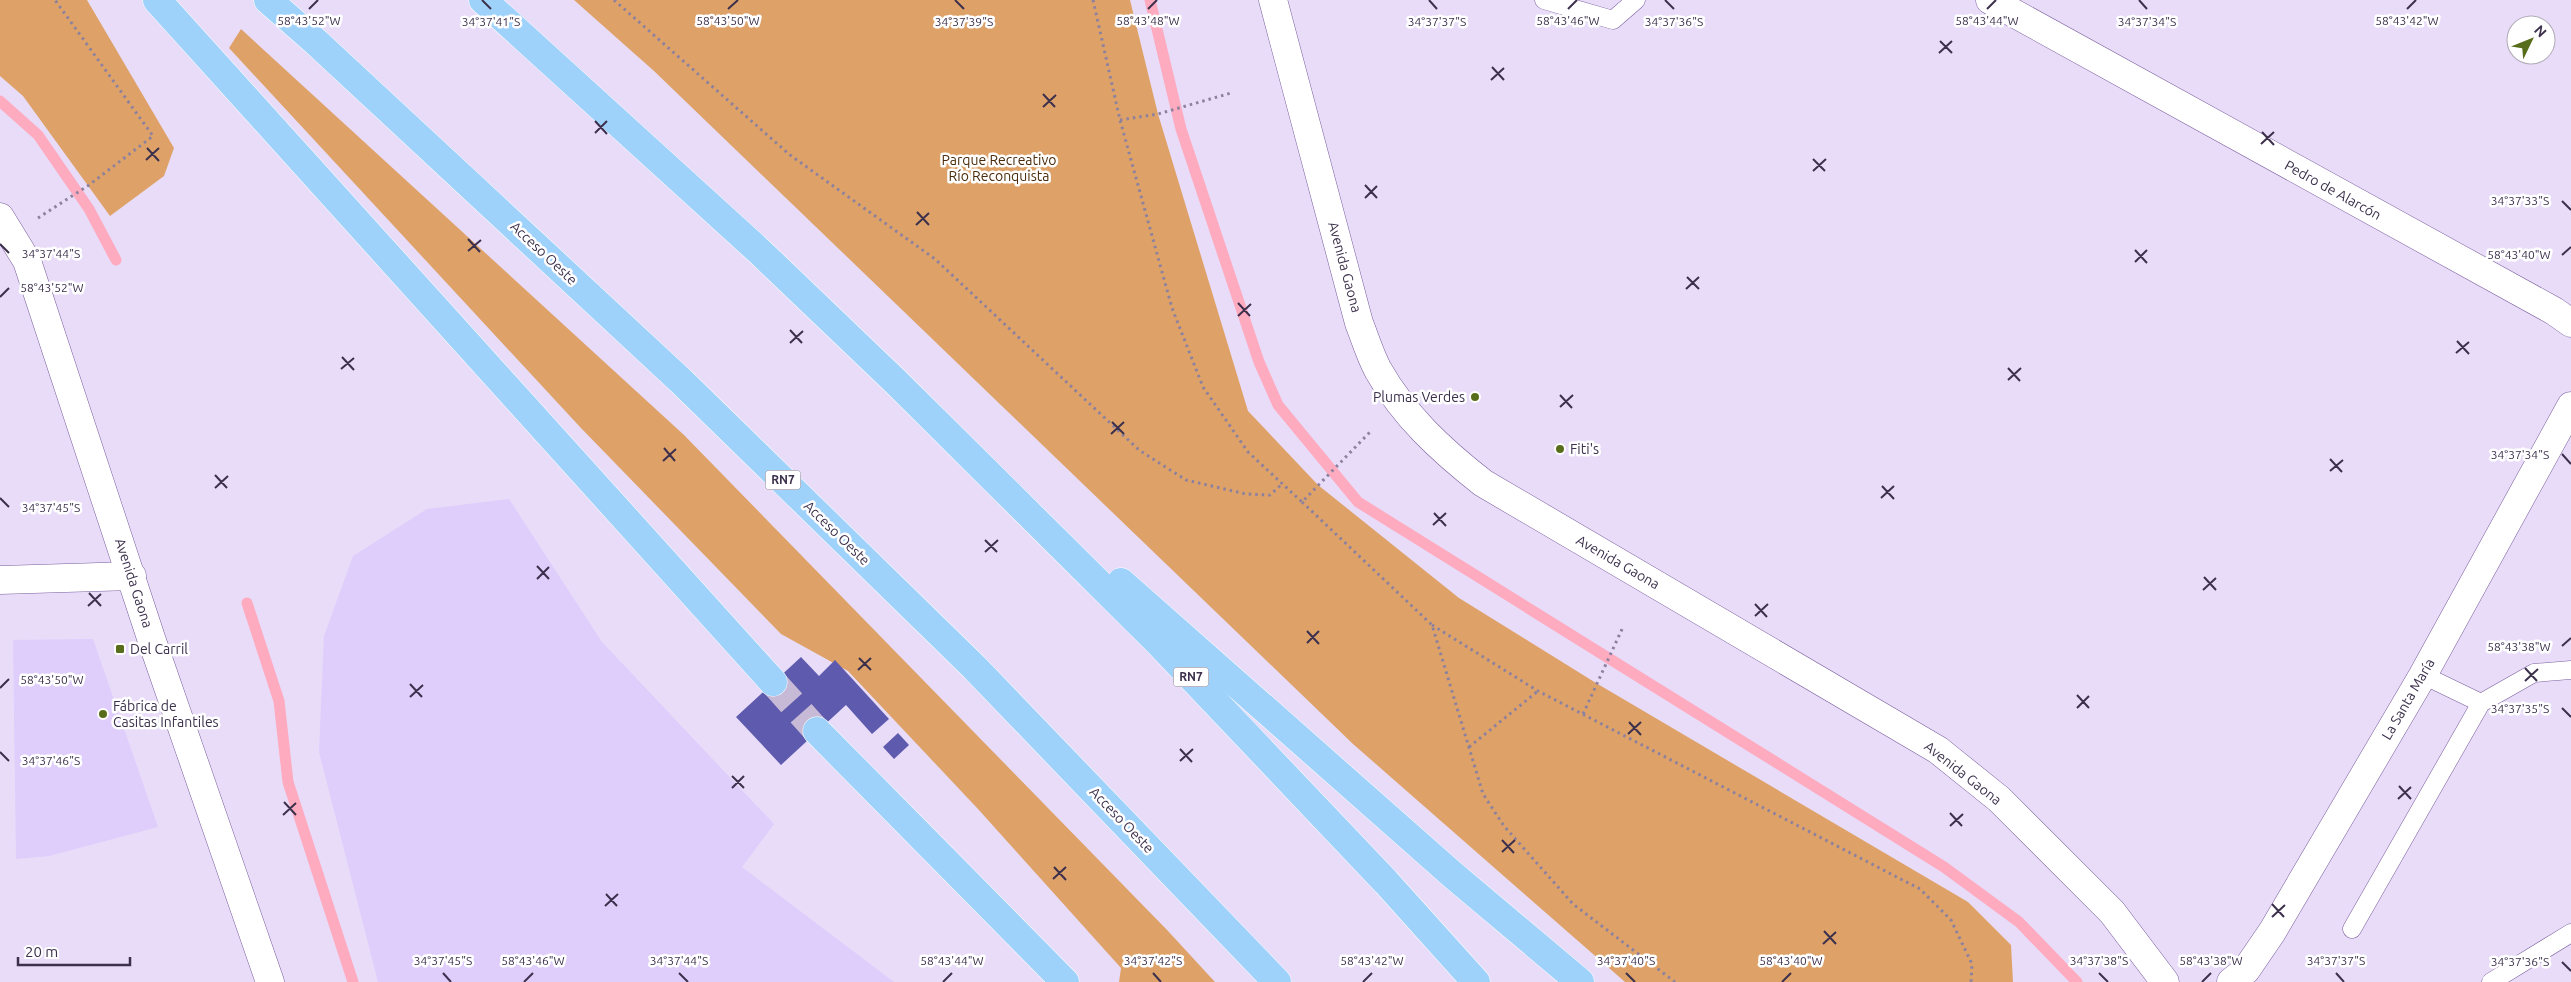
<svg xmlns="http://www.w3.org/2000/svg" width="2571" height="982" viewBox="0 0 2571 982" font-family="Ubuntu,sans-serif">
<rect width="100%" height="100%" fill="#e8dcf9"/>
<!-- built -->
<g fill="#dfcdfb">
<polygon points="509,499 602,642 774,824 742,867 894,982 378,982 319,752 324,636 353,556 427,509"/>
<polygon points="93,639 158,827 49,856 16,859 13,640"/>
</g>
<!-- green -->
<g fill="#dea269">
<polygon points="0,0 87,0 174,148 164,176 110,216 23,96 0,76"/>
<polygon points="574,0 1130,0 1158,114 1248,411 1318,485 1459,598 1596,683 1968,902 2011,945 2013,982 1625,982 1353,744 654,71"/>
<polygon points="241,29 684,435 1168,931 1215,982 1119,982 1121,968 978,809 848,671 781,634 580,427 229,48"/>
</g>
<g fill="none" stroke-linecap="round" stroke-linejoin="round">
<!-- stream -->
<g stroke="#feaabf" stroke-width="11">
<polyline points="1150,0 1181,129 1259,362 1278,405 1358,502 1944,867 2019,922 2077,982"/>
<polyline points="0,101 38,135 89,209 116,260"/>
<polyline points="247,603 279,701 288,782 353,982"/>
</g>
</g>
<!-- building -->
<g fill="#5e5aad">
<polygon points="801,657 819,676 835,660 889,719 872,734 846,705 781,765 736,717"/>
<polygon points="898,733 909,745 894,759 883,747"/>
</g>
<g fill="none" stroke-linecap="round" stroke-linejoin="round">
<!-- highway-tunnel -->
<polyline stroke="#c6bad6" stroke-width="28" stroke-dasharray="28 14" stroke-linecap="butt" points="773,682 817,731"/>
<!-- lane casing -->
<g stroke="#7a5f9d" stroke-width="19">
<g id="lane">
<polyline points="1544,0 1613,20 1636,0"/>
<polyline points="2423,675 2481,703"/>
<polyline points="2352,929 2481,703 2534,673 2571,670"/>
<polyline points="2491,982 2571,933"/>
</g>
</g>
<!-- street casing -->
<g stroke="#7a5f9d" stroke-width="29">
<g id="street">
<polyline points="1990,0 2554,311 2571,323"/>
<polyline points="0,580 132,576"/>
<polyline points="2231,982 2246,970 2272,932 2423,675 2571,406"/>
</g>
</g>
<!-- secondary casing -->
<g stroke="#7a5f9d" stroke-width="29">
<g id="secondary">
<path d="M1273,0L1359,323C1365,338 1370,355 1378,370C1404,416 1441,450 1483,483L1938,750L1999,799L2112,912L2165,982"/>
<polyline points="0,217 27,261 151,638 270,982"/>
</g>
</g>
<!-- highway casing -->
<g stroke="#fff" stroke-width="29">
<g id="highway">
<polyline points="157,0 773,682"/>
<polyline points="268,0 316,42 681,381 974,667 1277,982"/>
<polyline points="483,0 759,251 896,382 1160,644 1386,882 1476,982"/>
<polyline points="1121,582 1454,876 1580,982"/>
<polyline points="817,731 1065,982"/>
</g>
</g>
<!-- path -->
<g stroke="#8d819e" stroke-width="3" stroke-dasharray="2.5 4" stroke-linecap="butt">
<polyline points="614,0 790,155 935,259 1139,450 1186,480 1246,494 1270,495 1282,484"/>
<polyline points="1093,0 1120,120 1172,308 1203,387 1248,452 1302,502 1370,432"/>
<polyline points="1120,120 1158,114 1231,93"/>
<polyline points="38,218 89,185 153,136 55,0"/>
<polyline points="1302,502 1432,625 1483,794 1504,826 1573,904 1675,982"/>
<polyline points="1432,625 1538,691 1920,889 1951,920 1972,964 1971,982"/>
<polyline points="1583,714 1623,627"/>
<polyline points="1469,747 1538,691"/>
</g>
<!-- lane -->
<use href="#lane" stroke="#fff" stroke-width="18"/>
<!-- street -->
<use href="#street" stroke="#fff" stroke-width="28"/>
<!-- secondary -->
<use href="#secondary" stroke="#fff" stroke-width="28"/>
<!-- highway -->
<use href="#highway" stroke="#9fd2fb" stroke-width="28"/>
</g>
<!-- ticks -->
<path fill="none" stroke="#3c304c" stroke-width="2" d="M482,0L491,9M955,0L964,9M1429,0L1437,9M1665,0L1674,9M2139,0L2147,9M309,9L318,0M728,9L738,0M1148,9L1157,0M1568,9L1577,0M1987,9L1996,0M2407,9L2416,0M1940,41L1952,53M1939,53L1952,41M1492,67L1504,80M1491,80L1504,68M1043,94L1055,107M1043,107L1056,95M595,121L607,134M2262,132L2274,145M595,133L607,121M2261,144L2274,132M147,148L159,161M1813,159L1825,171M146,160L159,148M1813,171L1826,159M1365,185L1377,198M1365,198L1377,186M2562,201L2571,210M917,212L929,225M916,225L929,213M468,239L480,252M0,244L9,253M2135,250L2147,263M468,251L481,240M2562,255L2571,247M2135,262L2147,250M1687,277L1699,289M1686,289L1699,277M0,297L9,288M1238,303L1250,316M1238,316L1251,304M790,330L802,343M2457,341L2469,354M790,343L803,331M2456,353L2469,342M342,357L354,370M2008,368L2020,381M341,369L354,358M2008,380L2021,368M1560,395L1572,408M1560,407L1573,395M1112,422L1124,434M1111,434L1124,422M664,448L675,461M2562,454L2571,464M2330,459L2342,472M663,461L676,449M2330,471L2343,460M215,475L227,488M1882,486L1894,499M215,488L228,476M0,498L9,507M1881,498L1894,486M1434,513L1446,526M1433,525L1446,513M985,540L997,552M985,552L998,540M537,566L549,579M2204,577L2216,590M537,579L549,567M2203,590L2216,578M89,593L101,606M1755,604L1767,617M88,606L101,594M1755,616L1768,604M1307,631L1319,644M1307,643L1319,631M2562,646L2571,638M859,658L871,670M2525,668L2537,681M858,670L871,658M2525,681L2538,669M410,684L422,697M0,688L9,679M2077,695L2089,708M410,697L423,685M2077,708L2089,696M2562,708L2571,717M1629,722L1641,735M1628,734L1641,722M1180,749L1192,762M0,752L9,761M1180,761L1193,749M732,776L744,788M2399,786L2411,799M732,788L744,776M2398,799L2411,787M284,802L296,815M1950,813L1962,826M283,815L296,803M1950,826L1963,814M1502,840L1514,853M1502,852L1515,840M1054,867L1066,880M1053,879L1066,867M606,894L617,906M2272,904L2284,917M605,906L618,894M2272,917L2285,905M1824,931L1836,944M1823,944L1836,932M2562,962L2571,971M443,973L451,982M679,973L688,982M1153,973L1161,982M1626,973L1635,982M2099,973L2108,982M2336,973L2344,982M524,982L533,973M943,982L952,973M1363,982L1372,973M1782,982L1791,973M2202,982L2211,973"/>
<!-- markers -->
<g fill="#576d1c" stroke="#fff" stroke-width="2">
<circle cx="1475" cy="397" r="5"/>
<circle cx="1560" cy="449" r="5"/>
<rect x="115" y="644" width="10" height="10" rx="2.5"/>
<circle cx="103" cy="714" r="5"/>
</g>
<g text-anchor="middle" stroke-width="5" stroke-linejoin="round" paint-order="stroke">
<!-- shield labels -->
<g fill="#fff" stroke="#766e82" stroke-width="1">
<rect x="765.5" y="470.5" width="35" height="19" rx="4"/>
<rect x="1173.5" y="667.5" width="35" height="19" rx="4"/>
</g>
<g font-size="12" font-weight="bold" fill="#3c304c">
<text x="783" y="484">RN7</text>
<text x="1191" y="681">RN7</text>
</g>
<!-- park labels -->
<g font-size="14" fill="#4a2b0b" stroke="#fff">
<text x="999" y="165">Parque Recreativo<tspan x="999" dy="16">Río Reconquista</tspan></text>
</g>
<!-- street labels -->
<g font-size="14" fill="#3c304c" stroke="#fff">
<text transform="translate(2333 190) rotate(29)" y="5">Pedro de Alarcón</text>
<text transform="translate(544 253) rotate(43)" y="5">Acceso Oeste</text>
<text transform="translate(1345 267) rotate(75)" y="5">Avenida Gaona</text>
<text transform="translate(837 533) rotate(44)" y="5">Acceso Oeste</text>
<text transform="translate(1618 562) rotate(30)" y="5">Avenida Gaona</text>
<text transform="translate(134 583) rotate(72)" y="5">Avenida Gaona</text>
<text transform="translate(2408 699) rotate(-60)" y="5">La Santa María</text>
<text transform="translate(1963 773) rotate(38)" y="5">Avenida Gaona</text>
<text transform="translate(1122 820) rotate(46)" y="5">Acceso Oeste</text>
</g>
<!-- poi labels -->
<g font-size="14" fill="#3c304c" stroke="#fff" text-anchor="start">
<text x="1465" y="402" text-anchor="end">Plumas Verdes</text>
<text x="1570" y="454">Fiti's</text>
<text x="130" y="654">Del Carril</text>
<text x="113" y="711">Fábrica de<tspan x="113" dy="16">Casitas Infantiles</tspan></text>
</g>
</g>
<g font-size="12" text-anchor="middle" fill="#3c304c" stroke="#fff" stroke-width="5" stroke-linejoin="round" paint-order="stroke">
<text x="728" y="25">58°43'50"W</text>
<text x="309" y="25">58°43'52"W</text>
<text x="1148" y="25">58°43'48"W</text>
<text x="1568" y="25">58°43'46"W</text>
<text x="1987" y="25">58°43'44"W</text>
<text x="2407" y="25">58°43'42"W</text>
<text x="491" y="26">34°37'41"S</text>
<text x="964" y="26">34°37'39"S</text>
<text x="1437" y="26">34°37'37"S</text>
<text x="1674" y="26">34°37'36"S</text>
<text x="2147" y="26">34°37'34"S</text>
<text x="2520" y="205">34°37'33"S</text>
<text x="51" y="258">34°37'44"S</text>
<text x="2519" y="259">58°43'40"W</text>
<text x="52" y="292">58°43'52"W</text>
<text x="2520" y="459">34°37'34"S</text>
<text x="51" y="512">34°37'45"S</text>
<text x="2519" y="651">58°43'38"W</text>
<text x="52" y="684">58°43'50"W</text>
<text x="2520" y="713">34°37'35"S</text>
<text x="51" y="765">34°37'46"S</text>
<text x="443" y="965">34°37'45"S</text>
<text x="679" y="965">34°37'44"S</text>
<text x="1153" y="965">34°37'42"S</text>
<text x="1626" y="965">34°37'40"S</text>
<text x="2099" y="965">34°37'38"S</text>
<text x="2336" y="965">34°37'37"S</text>
<text x="533" y="965">58°43'46"W</text>
<text x="952" y="965">58°43'44"W</text>
<text x="1372" y="965">58°43'42"W</text>
<text x="1791" y="965">58°43'40"W</text>
<text x="2211" y="965">58°43'38"W</text>
<text x="2520" y="966">34°37'36"S</text>
</g>
<!-- north arrow -->
<g transform="translate(2531 40) rotate(47)"><circle r="24" fill="#ffffff" stroke="#b1acb7"/>
<path d="M0-4L9 19L0 12L-9 19Z" fill="#576d1c"/>
<text y="-8" font-size="14" font-weight="bold" text-anchor="middle" fill="#3c304c">N</text>
</g>
<!-- scale -->
<path d="M18 957v8h112v-8" fill="none" stroke="#3c304c" stroke-width="2.5"/>
<text x="25" y="957" font-size="15" fill="#3c304c" stroke="#ffffff" stroke-width="4" paint-order="stroke">20 m</text>
</svg>
